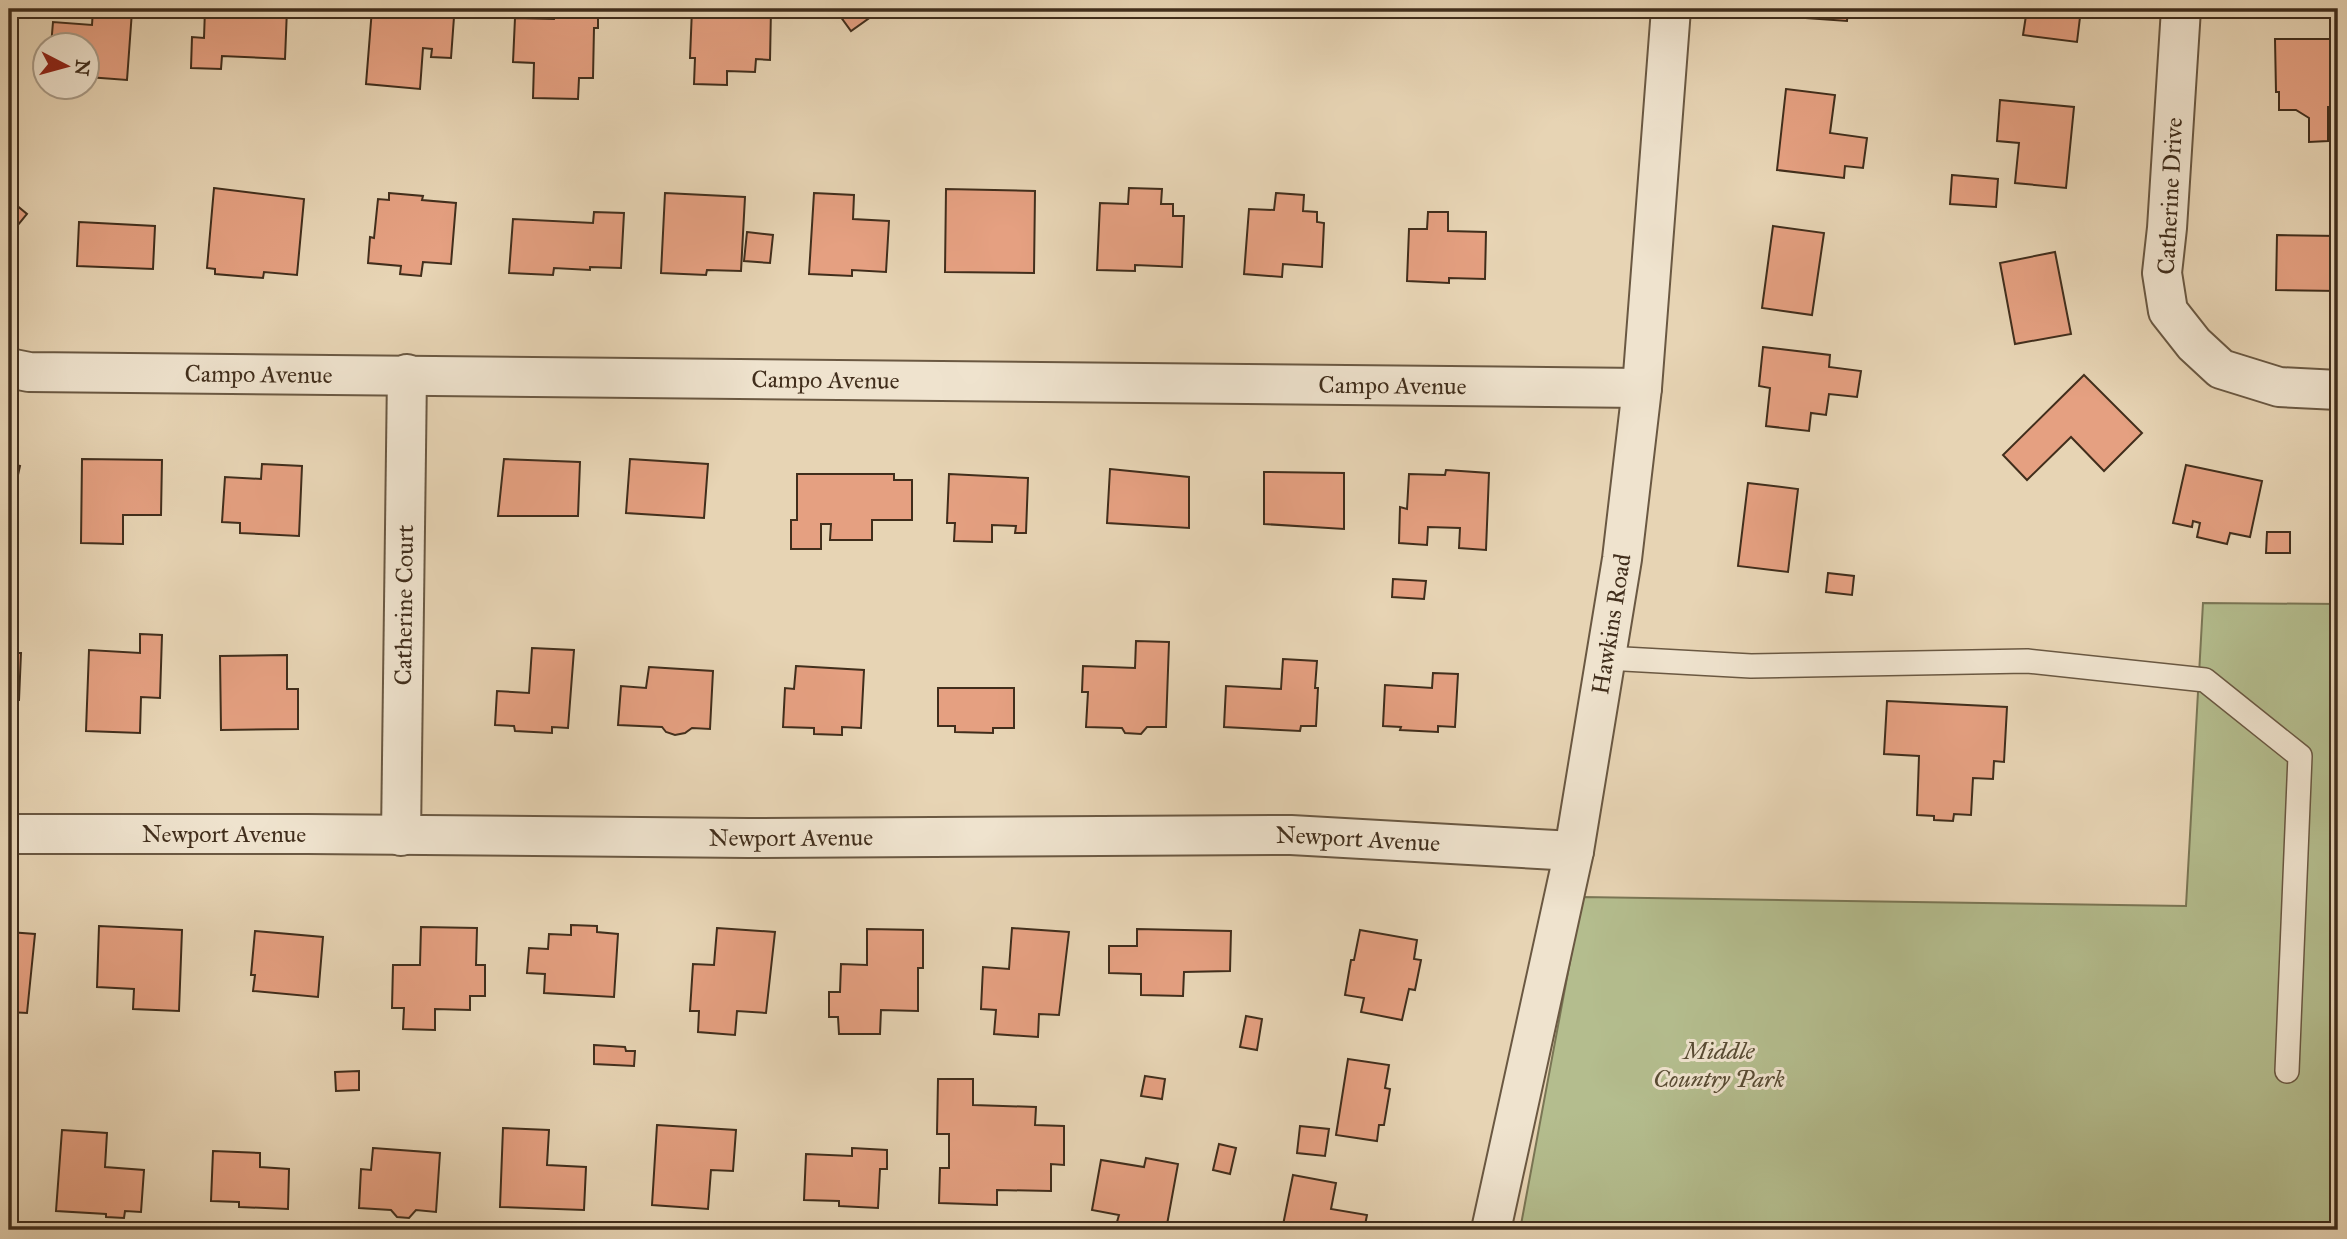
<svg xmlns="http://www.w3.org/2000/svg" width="2347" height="1239" viewBox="0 0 2347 1239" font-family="'IM FELL Great Primer',serif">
<rect width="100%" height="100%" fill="#e7d4b4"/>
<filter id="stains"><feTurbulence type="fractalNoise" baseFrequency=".00286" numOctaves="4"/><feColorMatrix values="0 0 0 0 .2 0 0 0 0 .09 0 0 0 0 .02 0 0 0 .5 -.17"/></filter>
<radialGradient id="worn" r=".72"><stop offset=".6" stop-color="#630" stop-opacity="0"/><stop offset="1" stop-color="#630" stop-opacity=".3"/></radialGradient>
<!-- green -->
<polygon fill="#b4bd8e" stroke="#7a7655" stroke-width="2" points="2203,603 2338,604 2338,1230 1520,1230 1582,897 2186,906"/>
<!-- building -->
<g fill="#e5a081" stroke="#412e1c" stroke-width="2">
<polygon points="93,9 132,11 127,80 88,77 88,46 51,46 53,22 92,25"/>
<polygon points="205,9 287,9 285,59 222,56 221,69 191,68 192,37 204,38"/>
<polygon points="372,9 427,9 427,15 454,17 451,58 431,57 432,49 423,48 420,89 366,84"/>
<polygon points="555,9 598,10 598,28 594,28 593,78 579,78 578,99 533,98 534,63 513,62 515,18 554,19"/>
<polygon points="692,9 771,9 770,60 756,59 755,72 727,71 727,85 694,84 695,58 690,58"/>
<polygon points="835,9 882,9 851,31"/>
<polygon points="1792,9 1848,9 1847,21 1792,17"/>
<polygon points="2027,9 2081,9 2077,42 2023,35"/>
<polygon points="2275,39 2338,39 2338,107 2328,107 2328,141 2309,142 2309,118 2296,110 2279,110 2279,92 2276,92"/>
<polygon points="1786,89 1835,95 1830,133 1867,138 1863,168 1845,166 1844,178 1777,170"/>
<polygon points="2000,100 2074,107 2066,188 2015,183 2019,143 1997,141"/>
<polygon points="1952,175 1998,179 1996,207 1950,204"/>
<polygon points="214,188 304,199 297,275 264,272 263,278 215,274 215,269 207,268"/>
<polygon points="1129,188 1162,189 1161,204 1173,204 1173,216 1184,216 1182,267 1135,265 1135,271 1097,270 1100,203 1128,204"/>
<polygon points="946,189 1035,191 1034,273 945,272"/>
<polygon points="389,193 423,196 422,200 456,203 451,264 423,262 421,276 400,274 401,266 368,263 370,237 374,238 378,199 389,200"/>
<polygon points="665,193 745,197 741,271 707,270 706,275 661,273"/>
<polygon points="814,193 854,195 853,219 889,221 886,272 852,270 852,276 809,274"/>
<polygon points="1276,193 1304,195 1303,211 1317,212 1317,222 1324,223 1322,267 1283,264 1282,277 1244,274 1249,209 1274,210"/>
<polygon points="9,199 27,214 9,236"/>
<polygon points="594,212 624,213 621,268 590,267 590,270 554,268 553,275 509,273 513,219 593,223"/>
<polygon points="1428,212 1448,212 1448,231 1486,232 1485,279 1449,278 1449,283 1407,281 1409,229 1427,229"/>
<polygon points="79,222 155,226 153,269 77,266"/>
<polygon points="1773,226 1824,233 1812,315 1762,308"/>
<polygon points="747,232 773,235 770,263 744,261"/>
<polygon points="2277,235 2338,236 2338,291 2276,290"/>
<polygon points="2055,252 2071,334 2015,344 2000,263"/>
<polygon points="1763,347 1830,355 1829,367 1861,371 1857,397 1829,394 1826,415 1811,413 1809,431 1766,426 1770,388 1759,386"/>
<polygon points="2084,375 2142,433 2104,471 2071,437 2027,480 2003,455"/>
<polygon points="82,459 162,460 161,515 123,515 123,544 81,543"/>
<polygon points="504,459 580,462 578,516 498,516"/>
<polygon points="630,459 708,464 704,518 626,513"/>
<polygon points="9,463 20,466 9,515"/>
<polygon points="262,464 302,466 299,536 240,533 240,523 222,522 225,477 261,479"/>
<polygon points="2186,465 2262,481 2250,537 2230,533 2227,544 2197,537 2200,523 2193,521 2192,527 2173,523"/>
<polygon points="1110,469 1189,477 1189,528 1107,523"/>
<polygon points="1446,470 1489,473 1486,550 1459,548 1460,528 1428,527 1427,545 1399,543 1400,507 1407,509 1409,474 1445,475"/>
<polygon points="1264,472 1344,473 1344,529 1264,524"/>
<polygon points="797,474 894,474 894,480 912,480 912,520 872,520 872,540 830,540 831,524 821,524 821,549 791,549 791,520 797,520"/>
<polygon points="949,474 1028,478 1026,533 1015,533 1016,526 992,525 992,542 954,541 955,523 947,523"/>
<polygon points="1748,483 1798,489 1788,572 1738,566"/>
<polygon points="2267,532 2290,532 2290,553 2266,553"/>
<polygon points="1828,573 1854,576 1852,595 1826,592"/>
<polygon points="1393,579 1426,581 1424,599 1392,597"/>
<polygon points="140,634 162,635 160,698 141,697 140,733 86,731 89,650 140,653"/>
<polygon points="1136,641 1169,642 1166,727 1147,727 1141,734 1125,733 1122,728 1086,727 1088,692 1082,692 1083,666 1135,668"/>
<polygon points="532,648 574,650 568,728 552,727 552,733 515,731 514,726 495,725 497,691 529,693"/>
<polygon points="9,653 21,653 19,700 9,700"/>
<polygon points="287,655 287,689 298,689 298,729 221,730 220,656"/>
<polygon points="1283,659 1317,661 1315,688 1318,688 1316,726 1301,726 1300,731 1224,727 1226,686 1281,689"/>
<polygon points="796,666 864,670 861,728 842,727 842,735 814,734 814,728 783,727 785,688 794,689"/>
<polygon points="649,667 713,671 710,729 692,728 685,733 675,735 666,732 662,727 618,725 621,686 646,688"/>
<polygon points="1433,673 1458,674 1455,727 1438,726 1438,732 1400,730 1401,727 1383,726 1385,685 1432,688"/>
<polygon points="938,688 1014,688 1014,728 993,728 993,733 955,732 955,726 938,726"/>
<polygon points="1887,701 2007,707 2004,762 1994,761 1993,779 1973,778 1971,815 1954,814 1953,821 1934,820 1934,816 1917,815 1919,756 1884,754"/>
<polygon points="571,925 597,926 597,932 618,934 614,997 544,993 545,974 527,973 529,948 548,949 549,934 571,935"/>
<polygon points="99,926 182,930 179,1011 133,1009 134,989 97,987"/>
<polygon points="421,927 477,928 476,965 485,965 485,996 470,996 470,1010 435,1009 435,1030 403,1029 404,1008 392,1008 393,965 420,965"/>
<polygon points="717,928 775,932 766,1013 737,1011 735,1035 698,1032 699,1011 690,1011 693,964 714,965"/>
<polygon points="1012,928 1069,932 1059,1015 1039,1014 1038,1037 994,1034 996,1010 981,1009 983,967 1009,969"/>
<polygon points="867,929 923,930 923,968 918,968 918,1011 881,1010 880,1034 839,1034 838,1017 829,1017 829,992 840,992 841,964 867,965"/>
<polygon points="1137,929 1231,931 1230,971 1184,972 1183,996 1141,995 1141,974 1109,973 1109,946 1137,946"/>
<polygon points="1360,930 1417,940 1414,959 1421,960 1415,990 1409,989 1402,1020 1361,1012 1364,998 1345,995 1351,960 1354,960"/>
<polygon points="255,931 323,937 318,997 253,991 255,975 251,975"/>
<polygon points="9,932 35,934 27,1013 9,1012"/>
<polygon points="1246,1016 1262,1019 1257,1050 1240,1047"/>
<polygon points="594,1045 625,1047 626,1051 635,1051 634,1066 594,1064"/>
<polygon points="1348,1059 1389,1065 1385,1088 1390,1089 1384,1125 1379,1125 1377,1141 1336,1135"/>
<polygon points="359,1071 359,1090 336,1091 335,1072"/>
<polygon points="1145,1076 1165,1079 1162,1099 1141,1096"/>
<polygon points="938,1079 973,1079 973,1105 1036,1107 1035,1125 1064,1126 1064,1165 1051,1164 1051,1191 997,1190 997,1205 939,1203 940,1168 949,1168 949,1134 937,1134"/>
<polygon points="657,1125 736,1130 733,1171 711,1170 708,1209 652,1205"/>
<polygon points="1300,1126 1329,1129 1325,1156 1297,1153"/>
<polygon points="503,1128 549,1130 547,1165 586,1167 584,1210 500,1207"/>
<polygon points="62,1130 107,1133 105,1167 144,1170 141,1212 125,1211 124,1218 106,1217 106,1214 56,1211"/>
<polygon points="1219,1144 1236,1148 1230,1174 1213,1170"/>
<polygon points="373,1148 440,1153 436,1212 416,1210 409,1218 397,1217 391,1210 359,1208 361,1169 371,1170"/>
<polygon points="852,1148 887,1150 887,1169 880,1169 878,1208 839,1206 839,1201 804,1200 806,1154 852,1156"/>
<polygon points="213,1151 260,1153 260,1167 289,1169 288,1209 239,1207 239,1202 211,1201"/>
<polygon points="1146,1158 1178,1164 1166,1230 1117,1222 1119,1215 1092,1210 1101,1160 1144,1167"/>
<polygon points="1293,1175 1336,1183 1331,1209 1367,1215 1364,1230 1282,1230"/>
</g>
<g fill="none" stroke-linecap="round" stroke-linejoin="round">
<!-- service casing -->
<g stroke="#6a5842" stroke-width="26">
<polyline id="service" points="1606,658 1751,666 2027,661 2205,680 2300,756 2287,1071"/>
</g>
<!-- minor casing -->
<g stroke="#6a5842" stroke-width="42">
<g id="minor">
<polyline points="2181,9 2167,228 2162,273 2168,311 2194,344 2221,369 2279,387 2338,390"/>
<path id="s1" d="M9,368L29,372L1642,388"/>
<path id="s2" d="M9,834H308L748,838L1291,835L1574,851"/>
<path id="s3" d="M401,836L407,374"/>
</g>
</g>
<!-- tertiary casing -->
<g stroke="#6a5842" stroke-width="42">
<g id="tertiary">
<path id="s4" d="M1491,1230L1574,851L1622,559L1642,388L1671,9"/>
</g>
</g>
<!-- service -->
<use href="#service" stroke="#efe3ce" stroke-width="23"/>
<!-- minor -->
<use href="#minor" stroke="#efe3ce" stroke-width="38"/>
<!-- tertiary -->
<use href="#tertiary" stroke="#efe3ce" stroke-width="38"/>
</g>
<g text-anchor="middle" stroke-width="6" stroke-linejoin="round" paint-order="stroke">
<!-- street labels -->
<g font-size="24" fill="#412e1c" stroke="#efe3ce">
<text transform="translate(2170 196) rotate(-87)" y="8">Catherine Drive</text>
<text dy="8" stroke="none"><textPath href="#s1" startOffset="250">Campo Avenue</textPath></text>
<text dy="8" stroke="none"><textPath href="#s1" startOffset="817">Campo Avenue</textPath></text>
<text dy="8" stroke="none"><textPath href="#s1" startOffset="1384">Campo Avenue</textPath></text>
<text dy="8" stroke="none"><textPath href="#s3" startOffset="231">Catherine Court</textPath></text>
<text dy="8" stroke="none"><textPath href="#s4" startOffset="618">Hawkins Road</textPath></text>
<text dy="8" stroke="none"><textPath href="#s2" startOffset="215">Newport Avenue</textPath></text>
<text dy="8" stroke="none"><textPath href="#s2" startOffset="782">Newport Avenue</textPath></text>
<text dy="8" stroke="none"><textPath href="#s2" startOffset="1349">Newport Avenue</textPath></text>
</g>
<!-- park labels -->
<g font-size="24" font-style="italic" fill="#584b33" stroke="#efe3ce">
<text x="1719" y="1059">Middle<tspan x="1719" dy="28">Country Park</tspan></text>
</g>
</g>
<!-- margin -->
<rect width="2347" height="1239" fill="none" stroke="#e7d4b4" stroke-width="35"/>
<rect x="10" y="10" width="2326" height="1218" fill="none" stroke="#412e1c" stroke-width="3.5"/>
<rect x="18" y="18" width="2312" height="1204" fill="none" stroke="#412e1c" stroke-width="2"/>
<!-- north arrow -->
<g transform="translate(66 66) rotate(96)"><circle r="33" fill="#efe3ce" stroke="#a99b87" stroke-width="2"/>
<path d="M0-5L12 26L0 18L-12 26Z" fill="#8f2418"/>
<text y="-10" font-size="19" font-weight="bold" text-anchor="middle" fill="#412e1c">N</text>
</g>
<rect width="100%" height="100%" filter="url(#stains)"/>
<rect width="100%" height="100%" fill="url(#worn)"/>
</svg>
